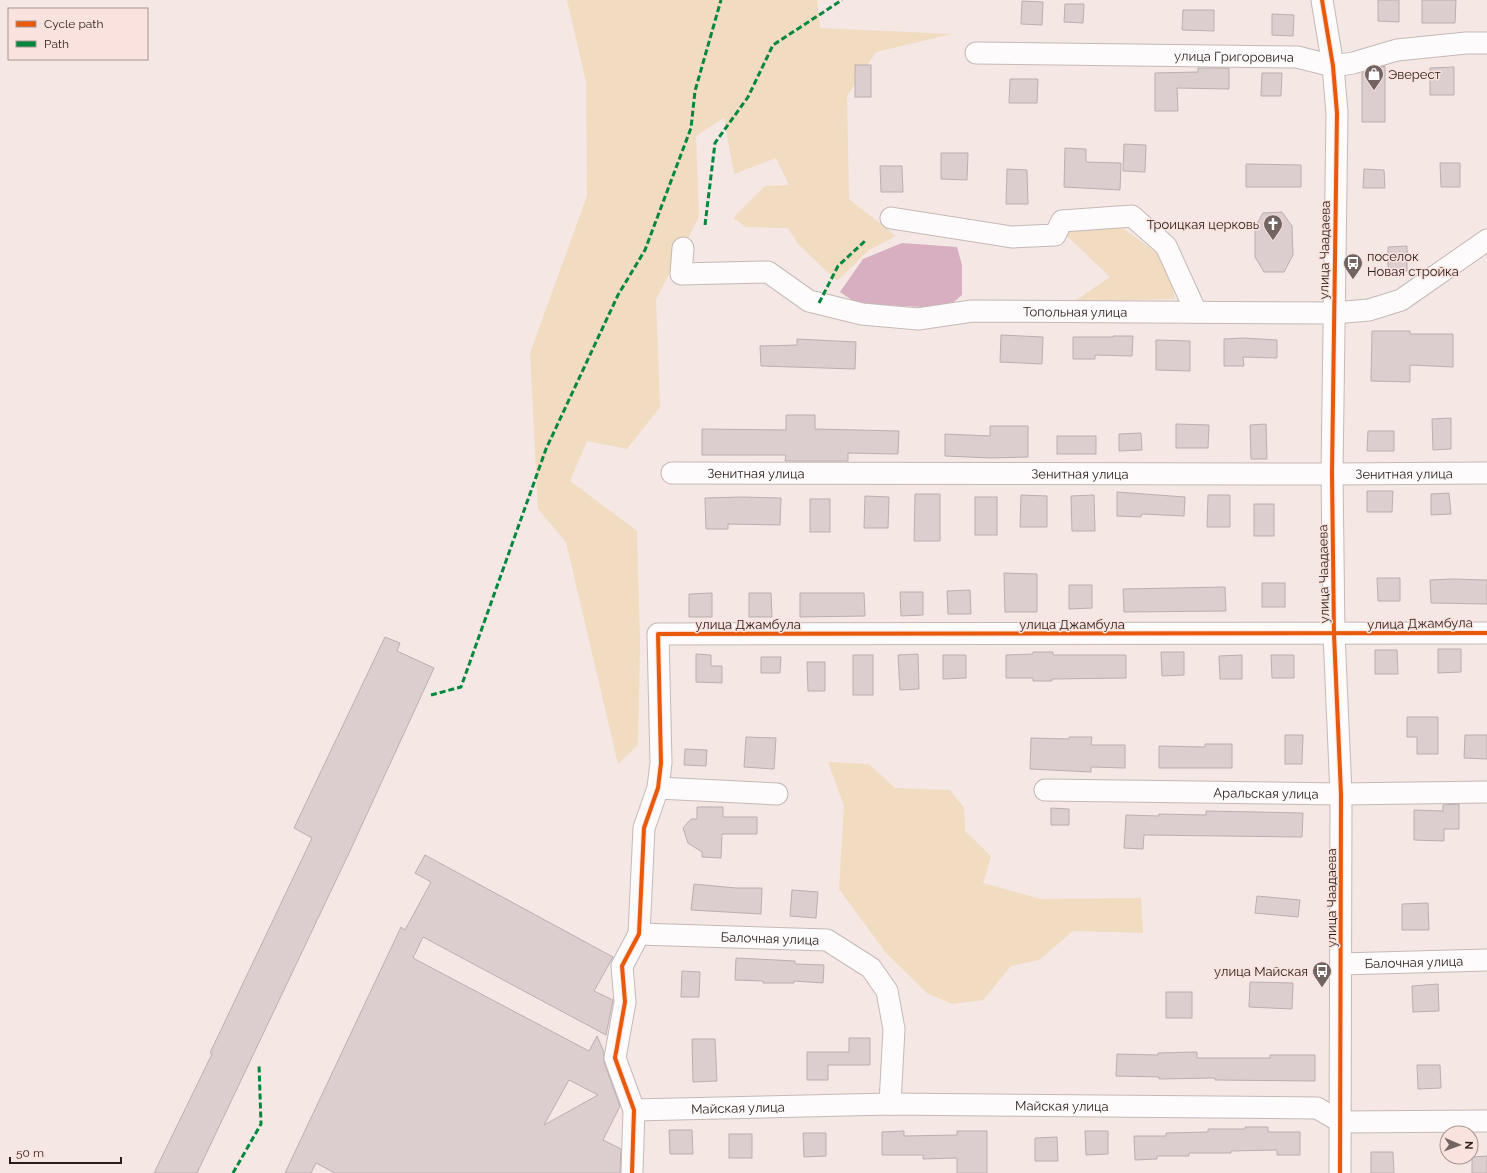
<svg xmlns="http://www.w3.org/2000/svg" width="1487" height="1173" viewBox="0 0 1487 1173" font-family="Raleway,sans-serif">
<rect width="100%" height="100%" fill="#f4e7e4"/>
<!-- green -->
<g fill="#f1dbc1">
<polygon points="567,0 817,0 820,28 952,34 876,52 847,96 849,199 896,236 869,250 837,281 798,244 788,228 746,227 733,218 765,186 789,185 776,158 734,174 724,118 696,136 699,217 656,299 660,407 627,449 587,441 570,481 637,531 640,642 638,745 618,764 566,542 538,509 530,353 587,196 586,82"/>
<polygon points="1120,226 1166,260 1175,299 1075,301 1110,277 1063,232"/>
<polygon points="828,762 869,764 895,788 950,790 964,808 965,831 991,856 983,883 1041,899 1141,898 1143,933 1073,931 1039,960 1011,966 983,1000 952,1004 927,993 886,953 839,889 844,806"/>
</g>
<!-- water -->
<polygon fill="#d7afc0" points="902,243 957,247 962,265 962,295 947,308 858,304 840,292 863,259"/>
<!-- building -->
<g fill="#dccece" stroke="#bbaeae" fill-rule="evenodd">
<polygon points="1378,0 1399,0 1399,22 1378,21"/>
<polygon points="1422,0 1456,0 1455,23 1422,23"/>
<polygon points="1022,1 1043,2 1042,25 1021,24"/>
<polygon points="1065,4 1084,4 1083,23 1064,22"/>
<polygon points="1183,10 1214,10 1214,31 1182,30"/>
<polygon points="1272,14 1294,15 1293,36 1272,35"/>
<rect x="855" y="65" width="16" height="32"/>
<polygon points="1385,66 1385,122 1362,122 1362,73"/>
<polygon points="1454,67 1454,95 1430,95 1430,68"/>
<polygon points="1198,68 1229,68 1229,89 1177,88 1178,111 1155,111 1155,73 1198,72"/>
<polygon points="1262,73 1282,73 1281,96 1261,96"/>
<polygon points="1010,79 1038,79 1037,103 1009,103"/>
<polygon points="1124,144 1146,145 1145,172 1123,171"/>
<polygon points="1065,148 1086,149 1086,162 1121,163 1120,190 1064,187"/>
<polygon points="941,153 968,153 967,180 941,179"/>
<polygon points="1440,163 1460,163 1460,187 1441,187"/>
<polygon points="1246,164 1301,165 1301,187 1246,187"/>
<polygon points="880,166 902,166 903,192 881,192"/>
<polygon points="1007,169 1027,170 1028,204 1006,204"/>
<polygon points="1364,169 1384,170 1385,188 1363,188"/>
<polygon points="1282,212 1292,226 1293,255 1284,272 1264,272 1255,257 1255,227 1263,213"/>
<polygon points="1407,246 1407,271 1388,272 1388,247"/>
<polygon points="1372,331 1410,331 1410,334 1453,334 1453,367 1410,365 1410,382 1371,381"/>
<polygon points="1001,335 1043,337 1042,364 1000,362"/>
<polygon points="1113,336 1133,336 1132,356 1095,355 1095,359 1073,359 1073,337 1113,337"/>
<polygon points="1243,338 1277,340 1277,358 1243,357 1244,366 1224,366 1224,339"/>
<polygon points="797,339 856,342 855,369 761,366 760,346 797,345"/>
<polygon points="1156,340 1190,341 1190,371 1156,370"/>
<polygon points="786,415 815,415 815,429 899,431 898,454 848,453 848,461 785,461 786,455 702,455 702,429 786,430"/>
<polygon points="1451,418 1451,449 1433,450 1432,419"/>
<polygon points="1176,424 1209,425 1208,448 1176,448"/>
<polygon points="1266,424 1267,459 1251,459 1250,425"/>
<polygon points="990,426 1028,426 1028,457 991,458 945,456 945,434 990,436"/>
<polygon points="1368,431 1394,431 1394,451 1367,451"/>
<polygon points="1141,433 1142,450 1119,451 1119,434"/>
<rect x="1057" y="436" width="39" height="18"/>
<polygon points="1367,491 1393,491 1392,512 1367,512"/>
<polygon points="1117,492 1185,497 1184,516 1142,514 1141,517 1117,516"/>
<polygon points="1449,493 1451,514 1431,515 1431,494"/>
<polygon points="915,494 940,494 940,541 914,541"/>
<polygon points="1021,495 1047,496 1047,527 1020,527"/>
<polygon points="1094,495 1095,531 1072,531 1071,496"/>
<polygon points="1208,495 1230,495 1230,527 1207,527"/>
<polygon points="865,496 889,497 888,528 864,528"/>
<polygon points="742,497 781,498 780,525 728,524 728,529 706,529 705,498"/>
<rect x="975" y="497" width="22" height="38"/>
<rect x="810" y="499" width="20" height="33"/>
<rect x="1254" y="504" width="20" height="32"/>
<polygon points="1004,573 1037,574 1037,612 1005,612"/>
<polygon points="1377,578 1400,578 1400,601 1378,601"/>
<polygon points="1453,579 1487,580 1487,604 1431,603 1430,580"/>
<rect x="1262" y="583" width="23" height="24"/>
<polygon points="1069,585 1092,585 1092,608 1069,609"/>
<polygon points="1225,587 1226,611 1124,612 1123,589"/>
<polygon points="970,590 971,614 948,614 947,591"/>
<polygon points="900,592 923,592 923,615 901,616"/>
<polygon points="712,593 712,617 689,617 689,594"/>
<polygon points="749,593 771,593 772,617 749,617"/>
<polygon points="800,593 864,593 865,616 800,617"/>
<polygon points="385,637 400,643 397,651 434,668 349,853 197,1173 154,1173 212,1054 210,1053 312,838 294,828"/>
<polygon points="1438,649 1461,649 1461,672 1438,673"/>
<polygon points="1375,650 1397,650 1398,674 1375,674"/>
<polygon points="1033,652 1053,652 1053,655 1126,655 1126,678 1052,679 1052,681 1033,681 1033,678 1006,678 1006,655 1033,654"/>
<polygon points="1161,652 1184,652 1184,675 1162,676"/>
<polygon points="696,654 711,655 711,666 722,666 722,683 696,682"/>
<polygon points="918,654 919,689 900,690 898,655"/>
<rect x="853" y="655" width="20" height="40"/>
<polygon points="943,655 966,655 966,678 943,679"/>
<polygon points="1242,655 1242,679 1220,679 1219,656"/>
<polygon points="1271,655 1294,655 1294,678 1272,678"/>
<polygon points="761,657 781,657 780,673 761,673"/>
<polygon points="807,662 825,662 825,691 808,691"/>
<polygon points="1407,717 1438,717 1438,754 1417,754 1417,737 1407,737"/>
<polygon points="1285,735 1303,735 1302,764 1285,764"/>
<polygon points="1465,735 1487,735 1487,759 1464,758"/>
<polygon points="746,737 776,738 774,769 744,767"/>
<polygon points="1069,737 1092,737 1091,745 1125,745 1125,768 1091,767 1091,772 1030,769 1031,738 1069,739"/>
<polygon points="1205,744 1232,744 1232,768 1159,768 1159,746 1205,747"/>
<polygon points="685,749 707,750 706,766 684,765"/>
<polygon points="1459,804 1459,829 1444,829 1444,841 1414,840 1414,810 1443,811 1443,805"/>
<polygon points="697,807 723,807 723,817 757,817 757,834 722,834 721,858 702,857 702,852 688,843 683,828 691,819 697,819"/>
<polygon points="1051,808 1069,809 1069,825 1051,825"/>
<polygon points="1206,811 1303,813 1302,837 1144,835 1143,849 1124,848 1126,815 1159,816 1159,814 1206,815"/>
<path d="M425,855L613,957L594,991L613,1000L606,1035L423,937L413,958L589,1051L597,1036L604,1052V1062L620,1106L603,1140L621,1149L620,1173H335L316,1163L311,1173H285L401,927L405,930L431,882L415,873ZM569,1080L598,1095L544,1125Z"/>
<polygon points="694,884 736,888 762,888 761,914 691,910"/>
<polygon points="792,890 818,892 816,918 790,916"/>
<polygon points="1257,896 1300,900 1298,917 1255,913"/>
<polygon points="1428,903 1429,930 1402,930 1402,904"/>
<polygon points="736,958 795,961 795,964 824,965 823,983 794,981 794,983 763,983 763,981 735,980"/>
<polygon points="682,971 700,972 699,997 681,997"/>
<polygon points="1250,982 1293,983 1292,1009 1249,1007"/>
<polygon points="1438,984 1439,1011 1413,1012 1412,986"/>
<rect x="1166" y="992" width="26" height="26"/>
<polygon points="849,1038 870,1038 870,1065 828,1065 828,1080 807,1080 807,1052 849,1052"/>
<polygon points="692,1039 715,1039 717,1081 693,1082"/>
<polygon points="1197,1052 1197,1058 1270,1058 1270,1055 1315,1055 1315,1081 1215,1080 1215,1078 1159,1079 1159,1077 1116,1076 1117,1054 1158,1055 1158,1053"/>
<polygon points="1417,1065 1440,1065 1441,1088 1418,1089"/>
<polygon points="1245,1127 1268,1127 1268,1132 1300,1132 1300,1155 1277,1155 1277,1150 1231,1151 1231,1153 1189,1153 1189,1156 1157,1156 1157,1159 1135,1160 1134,1136 1166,1136 1166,1133 1208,1132 1208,1129 1245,1129"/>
<polygon points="669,1130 692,1130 693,1154 670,1154"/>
<polygon points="904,1131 904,1136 957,1135 957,1131 987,1131 987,1173 957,1173 957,1158 923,1159 923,1155 882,1155 882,1132"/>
<polygon points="1085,1131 1108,1131 1108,1154 1086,1155"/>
<polygon points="803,1133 826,1133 826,1156 804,1157"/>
<rect x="729" y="1134" width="23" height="24"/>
<polygon points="1057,1137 1058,1161 1035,1161 1035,1138"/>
<polygon points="1371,1152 1393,1152 1394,1173 1371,1173"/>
<polygon points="1487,1156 1487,1173 1472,1173 1472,1157"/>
</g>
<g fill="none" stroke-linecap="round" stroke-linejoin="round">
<!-- minor casing -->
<g stroke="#c5b9b6" stroke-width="23">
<g id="minor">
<polyline points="1322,0 1333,66 1337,113 1332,474 1334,634 1341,794 1340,1173"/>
<path id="s1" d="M976,53L1297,57L1333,66L1353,63L1397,50L1466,43H1487"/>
<polyline points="891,218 1012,237 1055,235 1062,221 1132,216 1166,246 1196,312"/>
<path id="s2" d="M683,248L681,274L768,272L809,301L862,314L918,319L972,311L1333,313L1369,310L1401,300L1487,240"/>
<path id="s3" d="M672,473L1332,474L1487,473"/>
<polyline points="658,788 777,794"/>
<path id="s4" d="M1045,790L1341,794L1487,792"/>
<path id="s5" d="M639,934L827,940L871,968L887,991L894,1029L890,1104"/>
<path id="s6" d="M1341,964L1487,960"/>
<path id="s7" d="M634,1110L890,1104L1317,1108L1341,1122L1487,1121"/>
<polyline points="632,1173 634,1110 615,1058 625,1002 622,966 639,934 644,828 658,788 661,763 658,634 1487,633"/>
</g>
</g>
<!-- minor -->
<use href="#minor" stroke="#fdfbfb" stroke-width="21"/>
<!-- quiet -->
<g stroke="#00873e" stroke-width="3" stroke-dasharray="6 3" stroke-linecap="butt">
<polyline points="705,225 715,143 748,97 773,45 842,0"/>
<polyline points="819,303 838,266 865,241"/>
<polyline points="431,695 461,687 546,449 618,295 645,250 691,128 695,91 721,0"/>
<polyline points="233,1173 261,1124 259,1064"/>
</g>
<!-- cycleway casing -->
<g stroke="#fae3de" stroke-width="6">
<g id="cycleway">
<polyline points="1322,0 1333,66 1337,113 1332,474 1334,634 1341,794 1340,1173"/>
<polyline points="632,1173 634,1110 615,1058 625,1002 622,966 639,934 644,828 658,788 661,763 658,634 1487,633"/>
</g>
</g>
<!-- cycleway -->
<use href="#cycleway" stroke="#e8590c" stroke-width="4"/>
</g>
<!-- icons -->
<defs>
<g id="shop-pin" transform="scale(1)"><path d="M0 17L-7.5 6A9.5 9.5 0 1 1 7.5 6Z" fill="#716461" stroke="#fae3de"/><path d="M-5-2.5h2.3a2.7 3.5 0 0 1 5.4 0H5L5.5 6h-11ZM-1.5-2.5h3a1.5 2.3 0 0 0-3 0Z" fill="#fff"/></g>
<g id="church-pin" transform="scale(1)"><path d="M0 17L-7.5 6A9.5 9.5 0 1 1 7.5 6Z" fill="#716461" stroke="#fae3de"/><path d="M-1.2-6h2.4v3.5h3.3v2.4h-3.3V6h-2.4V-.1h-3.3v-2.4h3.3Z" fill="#fff"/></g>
<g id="bus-pin" transform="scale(1)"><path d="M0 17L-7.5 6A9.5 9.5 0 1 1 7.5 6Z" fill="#716461" stroke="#fae3de"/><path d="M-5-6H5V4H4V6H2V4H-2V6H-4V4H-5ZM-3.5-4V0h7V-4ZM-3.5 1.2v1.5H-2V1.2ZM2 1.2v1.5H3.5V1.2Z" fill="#fff"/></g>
</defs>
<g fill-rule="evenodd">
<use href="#shop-pin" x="1374" y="74"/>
<use href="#church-pin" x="1273" y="224"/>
<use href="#bus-pin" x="1353" y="263"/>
<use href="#bus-pin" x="1322" y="971"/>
</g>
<g text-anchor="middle" stroke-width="3" stroke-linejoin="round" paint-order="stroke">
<!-- street labels -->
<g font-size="13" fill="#2a1d1a" stroke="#fae3de">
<text dy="5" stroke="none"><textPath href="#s1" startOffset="258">улица Григоровича</textPath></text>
<text transform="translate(1324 250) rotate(-89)" y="5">улица Чаадаева</text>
<text dy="5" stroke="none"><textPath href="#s2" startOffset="432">Топольная улица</textPath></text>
<text dy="5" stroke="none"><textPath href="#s3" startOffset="84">Зенитная улица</textPath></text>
<text dy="5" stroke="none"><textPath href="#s3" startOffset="732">Зенитная улица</textPath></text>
<text dy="5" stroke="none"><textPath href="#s3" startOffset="408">Зенитная улица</textPath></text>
<text transform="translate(1323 574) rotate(-91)" y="5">улица Чаадаева</text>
<text transform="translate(1420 623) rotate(-1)" y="5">улица Джамбула</text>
<text x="748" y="629">улица Джамбула</text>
<text x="1072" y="629">улица Джамбула</text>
<text dy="5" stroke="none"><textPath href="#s4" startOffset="221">Аральская улица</textPath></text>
<text transform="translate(1331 898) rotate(-90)" y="5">улица Чаадаева</text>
<text dy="5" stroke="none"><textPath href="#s5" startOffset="131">Балочная улица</textPath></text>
<text dy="5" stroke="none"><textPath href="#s6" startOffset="73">Балочная улица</textPath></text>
<text dy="5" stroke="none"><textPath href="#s7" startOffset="428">Майская улица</textPath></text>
<text dy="5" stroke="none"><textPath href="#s7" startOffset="104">Майская улица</textPath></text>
</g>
<!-- poi labels -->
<g font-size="13" fill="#2a1d1a" stroke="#fae3de" text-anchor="start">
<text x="1388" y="79">Эверест</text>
<text x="1259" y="229" text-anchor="end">Троицкая церковь</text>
<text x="1367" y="261">поселок<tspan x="1367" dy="15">Новая стройка</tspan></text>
<text x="1308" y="976" text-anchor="end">улица Майская</text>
</g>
</g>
<!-- legend -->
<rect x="8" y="8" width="140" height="52" fill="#fae3de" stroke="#a79490"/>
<rect x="16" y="21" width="20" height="6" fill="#e8590c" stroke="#a79490"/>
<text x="44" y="28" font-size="12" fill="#2a1d1a">Cycle path</text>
<rect x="16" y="41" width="20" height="6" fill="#00873e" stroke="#a79490"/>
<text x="44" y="48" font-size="12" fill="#2a1d1a">Path</text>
<!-- north arrow -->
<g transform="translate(1459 1145) rotate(92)"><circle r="19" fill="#fae3de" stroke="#a79490"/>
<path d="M0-3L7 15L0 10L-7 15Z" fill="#716461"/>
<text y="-6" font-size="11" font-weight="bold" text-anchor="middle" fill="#2a1d1a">N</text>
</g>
<!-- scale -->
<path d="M10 1157v6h111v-6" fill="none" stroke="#2a1d1a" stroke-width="2"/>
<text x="16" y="1157" font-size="12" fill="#2a1d1a" stroke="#fae3de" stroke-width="3" paint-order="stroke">50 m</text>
</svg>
